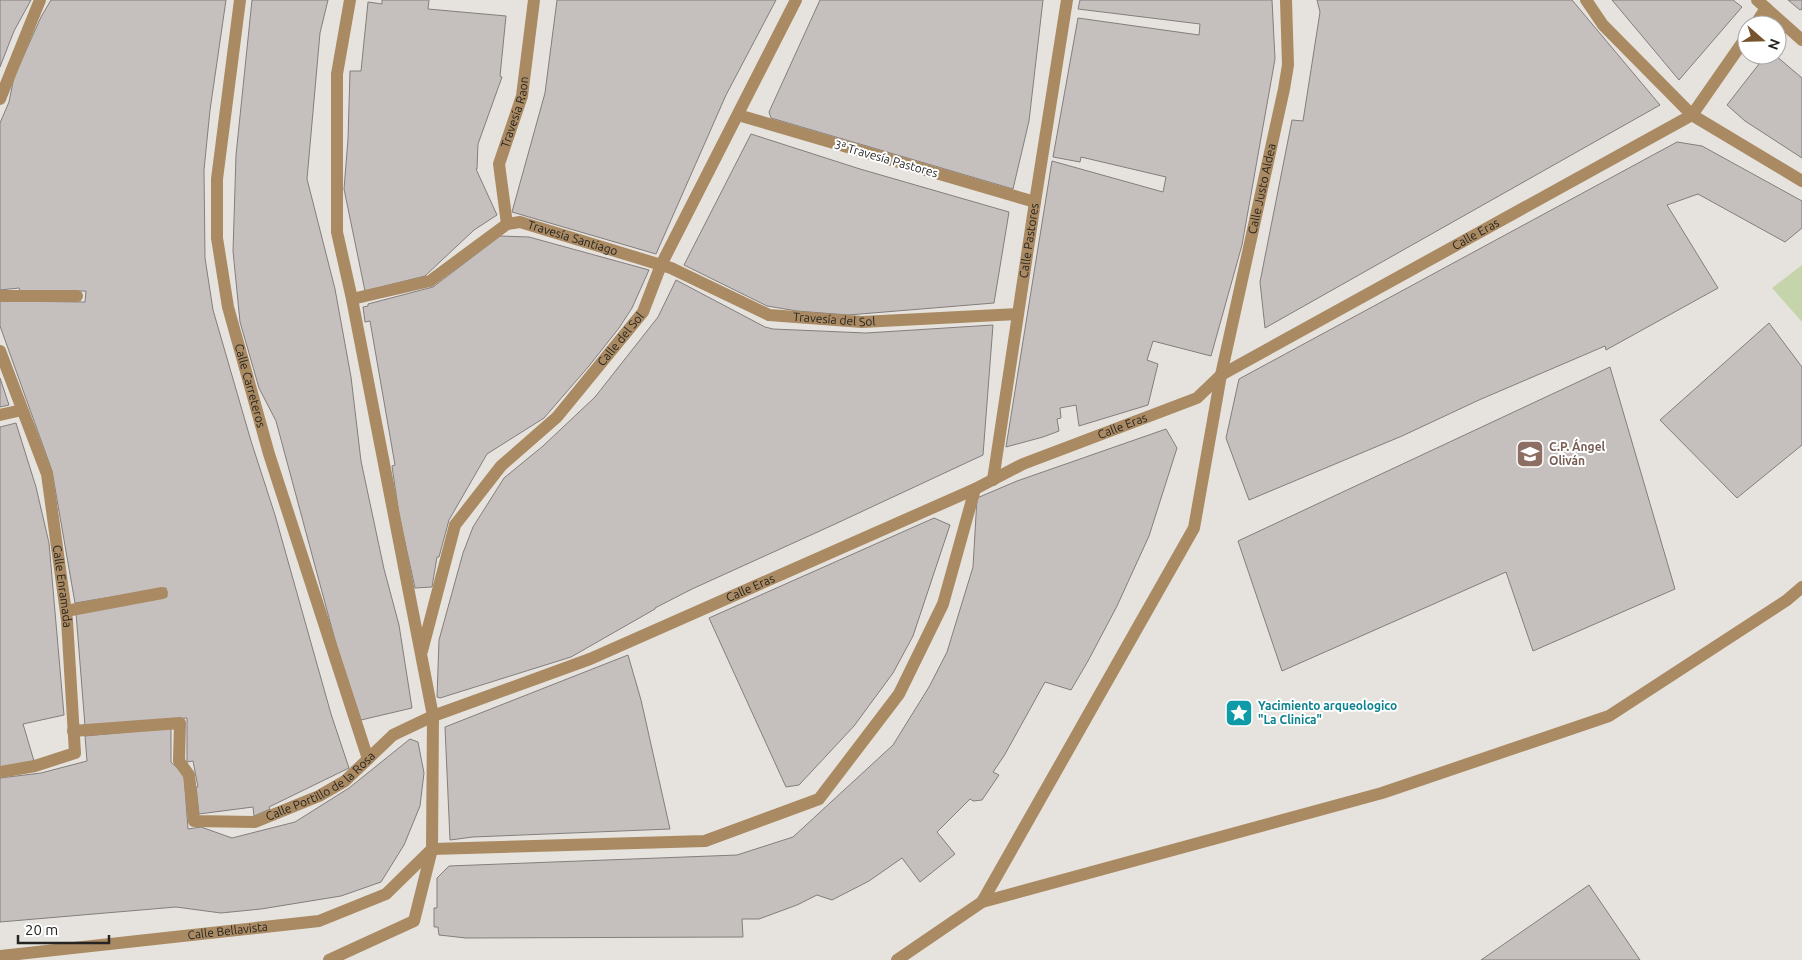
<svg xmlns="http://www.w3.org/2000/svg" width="1802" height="960" viewBox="0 0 1802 960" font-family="Ubuntu,sans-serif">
<rect width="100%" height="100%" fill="#e6e3de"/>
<!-- green -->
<polygon fill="#c6d4ac" points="1802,265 1802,322 1772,288"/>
<!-- building -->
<g fill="#c5c0be" stroke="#837e7c">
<polygon points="0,0 31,0 14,31 0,67"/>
<polygon points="51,0 226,0 210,110 204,170 205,258 213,310 251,441 275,515 331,714 349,768 269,807 270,809 254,816 253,807 199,814 196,787 198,787 193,761 187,762 187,718 85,726 76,613 167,597 166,588 75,603 52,471 0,326 0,301 85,302 86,291 21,292 19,288 0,290 0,123 9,102 14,77 41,17"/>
<polygon points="252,0 328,0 320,33 307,179 335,289 351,377 361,461 384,569 399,625 412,708 361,720 339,655 276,421 259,388 240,322 233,251 236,155"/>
<polygon points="382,0 429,0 428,9 506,16 500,76 502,77 478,144 477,169 476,169 497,215 474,230 425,276 365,291 344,189 348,139 350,71 361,71 368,2 382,4"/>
<polygon points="557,0 776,0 726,95 656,254 512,212 545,93"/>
<polygon points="820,0 1043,0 1029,121 1013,189 771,118 769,112"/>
<polygon points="1080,0 1272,0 1275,59 1242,245 1211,356 1153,341 1147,360 1158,364 1148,405 1079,426 1076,405 1060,408 1061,418 1057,419 1059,431 1043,437 1006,447 1052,161 1163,192 1166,177 1081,157 1080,162 1053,157 1078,18 1199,35 1200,24 1078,9"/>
<polygon points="1317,0 1572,0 1660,105 1265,328 1260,282 1292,120 1303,121 1320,12"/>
<polygon points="1612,0 1733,0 1742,7 1679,80"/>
<polygon points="1788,0 1802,0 1802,9 1800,10"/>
<polygon points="1766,55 1775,55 1802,78 1802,158 1745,121 1727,105"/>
<polygon points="751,134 860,169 1009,212 994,303 848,315 797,311 767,306 684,265"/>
<polygon points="1677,142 1702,146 1802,201 1802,228 1785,242 1698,194 1667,205 1718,288 1606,350 1605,346 1479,400 1402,436 1249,500 1226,438 1239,379"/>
<polygon points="500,236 529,237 649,270 632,308 619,328 589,366 544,418 487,454 449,520 439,557 437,557 432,587 415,588 399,515 392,466 395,465 370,321 365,322 363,307 368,306 368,304 433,287"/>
<polygon points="676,280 765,327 773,329 866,333 993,325 983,455 833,525 692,589 655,608 655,609 571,657 440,698 437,697 439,640 463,553 473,527 504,478 543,446 595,397 658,317"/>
<polygon points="1769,323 1802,367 1802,445 1737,498 1660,420"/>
<polygon points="1610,367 1675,589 1533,651 1506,572 1282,671 1238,541"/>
<polygon points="0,378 9,405 0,407"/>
<polygon points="16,423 36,487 49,543 64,715 23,724 34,761 0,767 0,427"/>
<polygon points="1166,429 1177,448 1149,536 1117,606 1088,661 1071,690 1045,682 1004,756 993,772 999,775 982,800 973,801 970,799 937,832 955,854 920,882 902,858 869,881 832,900 817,895 797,905 759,919 742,919 743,937 466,938 439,935 438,927 434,927 434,908 437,908 437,878 449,866 737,855 793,837 893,745 929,687 947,652 973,567 977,498 1017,481"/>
<polygon points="934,518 950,525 913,636 893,673 854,726 799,785 786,787 709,618"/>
<polygon points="628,655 641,700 670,829 473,837 450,840 445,727"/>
<polygon points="171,728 171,762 184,774 188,829 201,827 232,838 295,822 349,788 410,739 418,742 424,773 420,806 404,845 381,882 341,896 261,909 221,913 176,907 0,922 0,778 41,773 87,761 85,736"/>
<polygon points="1589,885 1640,960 1481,960"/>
</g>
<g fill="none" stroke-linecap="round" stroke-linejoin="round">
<!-- minor -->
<g stroke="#aa8a62" stroke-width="12">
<path id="s1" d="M240,0L217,179V238L228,307L269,454L368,759"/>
<polyline points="1586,0 1603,25 1692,115 1802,181"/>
<polyline points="1757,0 1802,40"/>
<polyline points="1755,25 1766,8"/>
<polyline points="0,99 40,0"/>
<polyline points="738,115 1035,202"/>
<path id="s2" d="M507,224L499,164L522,96L534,0"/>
<polyline points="0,296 77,296"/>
<path id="s3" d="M352,299L430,281L507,224L520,222L671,268L769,315L862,322L1018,314"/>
<path id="s4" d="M0,351L47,474L67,620L75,753L35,766L0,772"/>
<polyline points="0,415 22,410"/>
<path id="s5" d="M993,480L1035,202L1067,0"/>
<polyline points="66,611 162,593"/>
<path id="s6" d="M422,651L455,525L501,466L557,417L643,312L661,265L796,0"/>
<path id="s7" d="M73,731L180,723L179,761L189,775L194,821L255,822L319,796L345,781L393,735L433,716L590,659L975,489L1023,464L1197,398L1221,375L1692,115L1747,36"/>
<path id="s8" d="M982,902L1194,528L1221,375L1284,89L1288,65L1286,0"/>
<path id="s9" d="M0,956L319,921L386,894L432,849L705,841L819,799L899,694L943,604L975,489"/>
<polyline points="329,960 414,921 432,849 433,716 352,299 337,232 337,74 350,0"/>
<polyline points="897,960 982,902 1382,793 1609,716 1787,600 1802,587"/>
</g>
</g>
<!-- icons -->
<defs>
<g id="school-square" transform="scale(1.4375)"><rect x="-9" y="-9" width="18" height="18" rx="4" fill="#8d6e63" stroke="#fff"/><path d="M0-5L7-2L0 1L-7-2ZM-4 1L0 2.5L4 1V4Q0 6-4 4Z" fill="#fff"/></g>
<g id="sight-square" transform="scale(1.4375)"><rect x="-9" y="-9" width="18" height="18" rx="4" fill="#0f9aa8" stroke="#fff"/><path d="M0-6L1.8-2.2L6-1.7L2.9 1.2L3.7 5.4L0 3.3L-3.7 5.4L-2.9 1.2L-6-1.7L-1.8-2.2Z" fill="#fff"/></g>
</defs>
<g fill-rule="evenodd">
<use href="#school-square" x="1530" y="454"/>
<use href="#sight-square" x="1239" y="713"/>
</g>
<g text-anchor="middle" stroke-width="4" stroke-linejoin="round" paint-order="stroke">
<!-- street labels -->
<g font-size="12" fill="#252422" stroke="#fff">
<text dy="4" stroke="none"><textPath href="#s2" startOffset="115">Travesía Raon</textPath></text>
<text transform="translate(886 159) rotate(16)" y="4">3ª Travesía Pastores</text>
<text dy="4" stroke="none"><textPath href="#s8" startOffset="776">Calle Justo Aldea</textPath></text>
<text dy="4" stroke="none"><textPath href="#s7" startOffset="1632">Calle Eras</textPath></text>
<text dy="4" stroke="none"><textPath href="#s3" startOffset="244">Travesía Santiago</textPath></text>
<text dy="4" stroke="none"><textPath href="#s5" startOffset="242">Calle Pastores</textPath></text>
<text dy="4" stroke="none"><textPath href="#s3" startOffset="521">Travesía del Sol</textPath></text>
<text dy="4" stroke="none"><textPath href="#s6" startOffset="380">Calle del Sol</textPath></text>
<text dy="4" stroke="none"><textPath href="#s1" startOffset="391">Calle Carreteros</textPath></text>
<text dy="4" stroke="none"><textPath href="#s7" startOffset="1228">Calle Eras</textPath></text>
<text dy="4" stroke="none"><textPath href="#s4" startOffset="245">Calle Enramada</textPath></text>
<text dy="4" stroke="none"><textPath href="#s7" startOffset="822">Calle Eras</textPath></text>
<text dy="4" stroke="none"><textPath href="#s7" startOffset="345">Calle Portillo de la Rosa</textPath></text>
<text dy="4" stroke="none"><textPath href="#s9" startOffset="229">Calle Bellavista</textPath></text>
</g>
<!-- education labels -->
<g font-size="12" font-weight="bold" fill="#785e54" stroke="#fff" text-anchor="start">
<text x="1549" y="451">C.P. Ángel<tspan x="1549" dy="14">Oliván</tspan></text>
</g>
<!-- culture labels -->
<g font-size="12" font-weight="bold" fill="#0d838f" stroke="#fff" text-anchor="start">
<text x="1258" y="710">Yacimiento arqueologico<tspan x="1258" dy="14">"La Clinica"</tspan></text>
</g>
</g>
<!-- north arrow -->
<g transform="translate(1762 40) rotate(110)"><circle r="24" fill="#ffffff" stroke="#a8a7a7"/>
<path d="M0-4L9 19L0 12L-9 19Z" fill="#78542e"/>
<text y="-8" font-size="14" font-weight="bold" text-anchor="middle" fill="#252422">N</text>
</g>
<!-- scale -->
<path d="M18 935v8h91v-8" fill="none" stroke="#252422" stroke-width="2.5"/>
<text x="25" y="935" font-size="15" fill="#252422" stroke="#ffffff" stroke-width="4" paint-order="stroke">20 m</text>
</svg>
